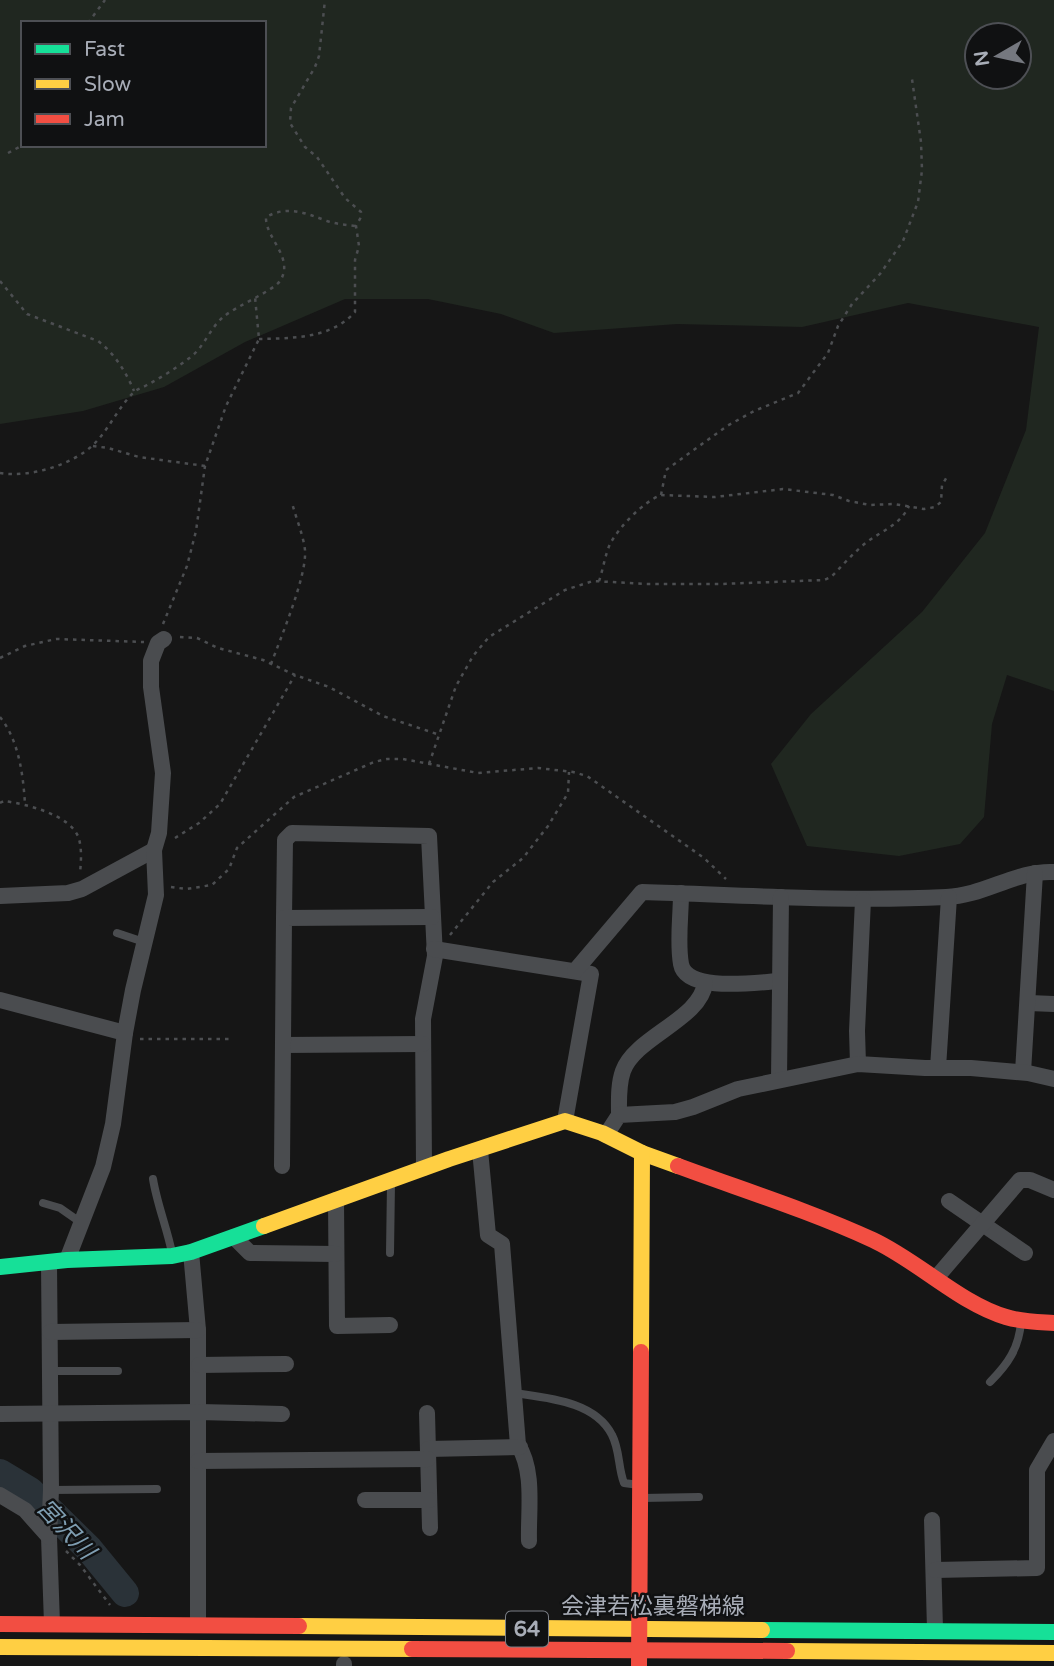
<svg xmlns="http://www.w3.org/2000/svg" width="1054" height="1666" viewBox="0 0 1054 1666" font-family="'Varela Round','Noto Sans JP',sans-serif">
<rect width="100%" height="100%" fill="#161616"/>
<!-- green -->
<path fill="#202720" fill-rule="evenodd" d="M0,0H1054V691L1007,675L992,724L984,817L960,844L899,856L807,846L771,764L811,714L922,612L985,533L1026,430L1039,327L908,303L802,327L677,324L554,333L501,314L428,299H345L245,342L164,387L83,411L0,424ZM23,23H264V145H23ZM977,35H1019V77H977Z"/>
<g fill="none" stroke-linecap="round" stroke-linejoin="round">
<!-- river -->
<polyline stroke="#2a3238" stroke-width="28" points="0,1473 30,1491 89,1549 125,1593"/>
<!-- path -->
<g stroke="#4c4e51" stroke-width="2.5" stroke-dasharray="3.5 5" stroke-linecap="butt">
<polyline points="88,23 105,0"/>
<polyline points="8,153 23,145"/>
<path d="M0,281L27,314L98,341C115,354 126,372 134,391"/>
<path d="M259,339C292,338 331,339 355,312V260L359,246L356,226L361,217V212L345,198L317,157L305,147L290,123L291,108L315,67L319,56L325,0"/>
<polyline points="93,446 108,448 139,457 205,466"/>
<path d="M0,473C29,478 73,465 94,444C109,429 118,408 133,393C137,389 142,388 147,385C162,377 178,367 192,356C204,346 210,329 222,318C234,307 273,291 280,281C295,258 265,238 266,217C288,205 305,213 327,221C336,224 346,225 356,226"/>
<polyline points="661,495 666,470 727,426 754,411 798,393 828,353 838,326 852,304 880,274 903,241 918,202 922,170 921,142 912,79"/>
<path d="M599,581C603,570 605,555 610,544C619,527 643,502 661,495L715,497L783,489L833,495L849,501L870,505L894,504L924,509L935,507L941,502L942,485L948,475"/>
<polyline points="163,624 187,566 196,531 205,466 226,406 259,339 255,297"/>
<polyline points="180,637 197,638 218,648 263,660 295,675 329,687 383,716 440,735"/>
<polyline points="0,658 25,646 56,639 144,642"/>
<path d="M271,664C281,637 307,576 305,550C303,534 296,518 292,503"/>
<path d="M0,717C19,741 23,774 25,804"/>
<path d="M429,764L456,686L473,656L489,637L565,590L593,581L646,584H721L824,580L831,577C843,565 854,552 867,542C883,530 900,525 909,506"/>
<path d="M0,803L4,801C26,804 72,815 79,839C82,850 81,862 80,873"/>
<polyline points="175,838 199,823 220,804 295,675"/>
<polyline points="171,887 186,889 212,885 229,869 237,848 294,797 374,762 387,759 403,759 478,773 538,768 573,772 587,776 704,858 726,879"/>
<polyline points="450,935 493,882 523,858 548,826 568,793 569,772"/>
<polyline points="140,1039 231,1039"/>
<polyline points="66,1551 80,1565 110,1605"/>
</g>
<!-- lane -->
<g stroke="#4a4c4f" stroke-width="8">
<polyline points="117,933 144,942"/>
<path d="M153,1179C157,1204 167,1228 172,1253"/>
<polyline points="43,1203 60,1208 80,1222"/>
<polyline points="390,1253 391,1183"/>
<polyline points="50,1371 118,1371"/>
<path d="M990,1382C1008,1364 1019,1348 1021,1322"/>
<path d="M514,1393C547,1398 595,1401 612,1435C620,1450 618,1468 624,1483L639,1485"/>
<polyline points="51,1490 157,1489"/>
<polyline points="642,1498 699,1497"/>
</g>
<!-- street -->
<g stroke="#4a4c4f" stroke-width="16">
<path d="M681,893C681,916 677,942 681,964C686,993 758,982 780,981"/>
<polyline points="0,896 68,893 82,889 154,850"/>
<polyline points="284,918 285,840 292,833 429,836 435,956 423,1019 424,1168"/>
<polyline points="434,949 591,974 565,1121"/>
<path d="M575,971L642,892C743,895 845,902 946,897C984,896 1016,870 1054,872"/>
<polyline points="0,1000 125,1033"/>
<polyline points="1029,1003 1054,1004"/>
<polyline points="283,1045 423,1044"/>
<polyline points="858,1064 857,1031 863,900"/>
<polyline points="938,1068 949,897"/>
<polyline points="1023,1072 1035,873"/>
<polyline points="779,1080 781,897"/>
<path d="M619,1115C619,1101 618,1085 623,1071C635,1037 701,1019 705,983"/>
<polyline points="606,1135 619,1115 675,1112 693,1107 738,1089 858,1064 925,1068 971,1068 1028,1073 1054,1079"/>
<path d="M480,1150L488,1235L502,1244L518,1445C535,1471 528,1512 529,1541"/>
<polyline points="282,1166 284,918 432,917"/>
<polyline points="336,1200 337,1326 390,1325"/>
<polyline points="949,1201 1025,1253"/>
<polyline points="234,1237 250,1253 336,1254"/>
<polyline points="191,1252 198,1330 198,1625"/>
<polyline points="67,1260 103,1167 113,1124 125,1033 133,990 156,895 154,850 159,833 163,773 151,687 151,661 158,643 164,639"/>
<polyline points="49,1263 51,1490 49,1537 52,1624"/>
<polyline points="936,1278 1020,1180 1030,1180 1054,1190"/>
<polyline points="50,1332 198,1330"/>
<polyline points="199,1365 286,1364"/>
<polyline points="427,1413 430,1528"/>
<polyline points="0,1414 199,1412 282,1414"/>
<polyline points="428,1449 520,1447"/>
<polyline points="198,1461 428,1459"/>
<polyline points="0,1495 25,1510 49,1537"/>
<polyline points="365,1500 429,1500"/>
<polyline points="932,1520 935,1629"/>
<polyline points="935,1570 1037,1568 1037,1470 1054,1441"/>
<polyline points="344,1664 344,1666"/>
</g>
<!-- fast -->
<g stroke="#16e098" stroke-width="16">
<polyline points="0,1267 67,1260 172,1256 191,1252 264,1226"/>
<polyline points="762,1630 1054,1632"/>
</g>
<!-- slow -->
<g stroke="#ffcf43" stroke-width="16">
<polyline points="264,1226 449,1159 565,1121 602,1133 642,1153 678,1166"/>
<polyline points="641,1352 642,1153"/>
<polyline points="299,1626 762,1630"/>
<polyline points="0,1647 412,1649"/>
<polyline points="787,1651 1054,1653"/>
</g>
<!-- jam -->
<g stroke="#f24e42" stroke-width="16">
<path d="M678,1166C743,1190 810,1211 873,1240C918,1261 961,1304 1006,1317C1022,1322 1038,1322 1054,1323"/>
<polyline points="0,1624 299,1626"/>
<polyline points="412,1649 787,1651"/>
<polyline points="639,1666 641,1352"/>
</g>
</g>
<g text-anchor="middle" stroke-width="5" stroke-linejoin="round" paint-order="stroke">
<!-- shield labels -->
<rect fill="#101112" stroke="#7a7e86" stroke-width="2" x="506" y="1611.5" width="42" height="35" rx="5"/>
<g font-size="21" font-weight="bold" fill="#a8adb7">
<text x="527" y="1636">64</text>
</g>
<!-- street labels -->
<g font-size="23" fill="#a8adb7" stroke="#101112">
<text x="653" y="1614">会津若松裏磐梯線</text>
</g>
<!-- water labels -->
<g font-size="24" font-style="italic" fill="#7f9eb2" stroke="#101112">
<text transform="translate(66 1529) rotate(47)" y="8">宮沢川</text>
</g>
</g>
<!-- legend -->
<rect x="21" y="21" width="245" height="126" fill="#101112" stroke="#4d4f54" stroke-width="2"/>
<rect x="35" y="44" width="35" height="10" fill="#16e098" stroke="#4d4f54" stroke-width="2"/>
<text x="84" y="56" font-size="21" fill="#a8adb7">Fast</text>
<rect x="35" y="79" width="35" height="10" fill="#ffcf43" stroke="#4d4f54" stroke-width="2"/>
<text x="84" y="91" font-size="21" fill="#a8adb7">Slow</text>
<rect x="35" y="114" width="35" height="10" fill="#f24e42" stroke="#4d4f54" stroke-width="2"/>
<text x="84" y="126" font-size="21" fill="#a8adb7">Jam</text>
<!-- north arrow -->
<g transform="translate(998 56) rotate(261)"><circle r="33" fill="#101112" stroke="#4d4f54" stroke-width="2"/>
<path d="M0-5L12 26L0 18L-12 26Z" fill="#75787f"/>
<text y="-10" font-size="19" font-weight="bold" text-anchor="middle" fill="#a8adb7">N</text>
</g>
</svg>
